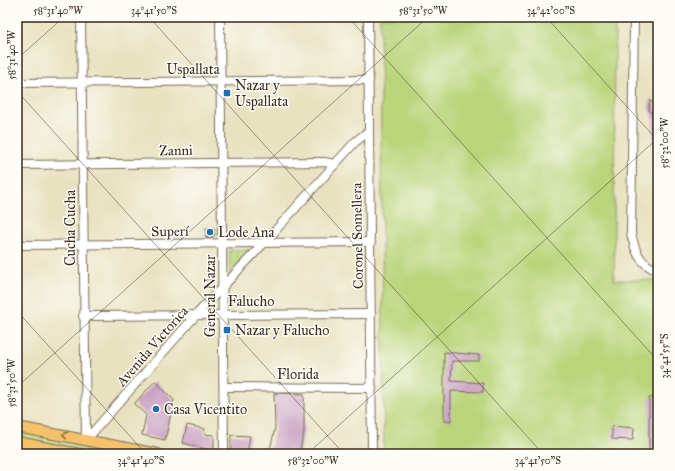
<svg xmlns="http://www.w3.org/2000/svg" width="675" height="471" viewBox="0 0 675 471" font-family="'IM FELL Great Primer',serif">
<rect width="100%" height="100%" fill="#fdfcf7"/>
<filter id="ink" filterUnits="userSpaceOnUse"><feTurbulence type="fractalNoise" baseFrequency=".025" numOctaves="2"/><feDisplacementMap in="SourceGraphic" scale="8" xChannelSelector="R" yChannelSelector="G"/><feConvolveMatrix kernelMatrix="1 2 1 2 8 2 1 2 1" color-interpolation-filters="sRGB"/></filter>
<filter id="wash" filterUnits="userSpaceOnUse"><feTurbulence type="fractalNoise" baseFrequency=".012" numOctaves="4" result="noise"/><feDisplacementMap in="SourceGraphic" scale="16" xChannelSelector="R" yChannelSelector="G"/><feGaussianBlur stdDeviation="0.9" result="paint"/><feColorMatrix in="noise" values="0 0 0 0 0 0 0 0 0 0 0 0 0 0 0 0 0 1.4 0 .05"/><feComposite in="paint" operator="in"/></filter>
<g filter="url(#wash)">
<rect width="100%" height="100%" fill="#e8e2c0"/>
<!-- green -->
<g fill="#b9d479" stroke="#7a7f4c">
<polygon points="380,17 615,17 614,280 658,280 658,454 384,454"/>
<polygon points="229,250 252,250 230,274"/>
<polygon points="17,430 108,449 106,454 100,454 17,438"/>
</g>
<g id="blocks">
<!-- building -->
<g fill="#c9a0c2">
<polygon points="650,100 658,111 658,145 653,145 653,116 649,110"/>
<polygon points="206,228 214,228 215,235 211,238 206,238"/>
<polygon points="444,352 479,355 479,361 452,361 451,381 483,383 483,392 451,391 451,421 444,421"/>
<polygon points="155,381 174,400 165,440 142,435 146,415 134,404"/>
<polygon points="274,393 304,394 304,432 299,454 269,454 275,428"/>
<polygon points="658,397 658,454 649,454 649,398"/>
<polygon points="187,425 205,429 204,434 214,435 214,451 183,443"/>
<polygon points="612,426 634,428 633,440 612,439"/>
<polygon points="231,435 250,436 247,454 233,454 231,450"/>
</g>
</g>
</g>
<g filter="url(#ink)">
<use href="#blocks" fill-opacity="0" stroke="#786a57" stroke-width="1"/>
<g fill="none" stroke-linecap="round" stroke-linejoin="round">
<!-- minor casing -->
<g stroke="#786a57" stroke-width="10">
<g id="minor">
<polyline points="81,17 86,440"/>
<polyline points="220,17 224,454"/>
<polyline points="368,17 372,454"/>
<path d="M634,17L631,233C635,252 640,264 658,271"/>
<polyline points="17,83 369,80"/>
<polyline points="17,165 324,162 335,164"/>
<polyline points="17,245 371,242"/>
<polyline points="83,316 371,314"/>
<polyline points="224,387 372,388"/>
<polyline points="86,440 196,315 265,242 355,142 369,131"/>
<polyline points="36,454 37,446"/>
<polyline points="118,454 119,446"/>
</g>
</g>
<!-- major casing -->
<g stroke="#786a57" stroke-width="12">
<g id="major">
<polyline points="17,427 158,454"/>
<polyline points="17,442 80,454"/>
</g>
</g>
<!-- minor -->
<use href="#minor" stroke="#fff" stroke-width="8"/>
<!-- major -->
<use href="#major" stroke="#f3c26a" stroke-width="10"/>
</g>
<!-- one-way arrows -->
<defs><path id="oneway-chevron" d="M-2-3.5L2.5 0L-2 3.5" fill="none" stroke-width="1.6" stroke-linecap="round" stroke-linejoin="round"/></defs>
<use stroke="#8e6e40" href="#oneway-chevron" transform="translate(65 435) rotate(-168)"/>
</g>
<!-- ticks -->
<path fill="none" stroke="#3b2a1e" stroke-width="1" stroke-opacity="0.45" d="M149,17L543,454M348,17L658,361M546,17L658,141M17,59L64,17M17,91L344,454M17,311L146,454M17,387L428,17M307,454L658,138"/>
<!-- markers -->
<g fill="#1f6fb2" stroke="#fdfcf7" stroke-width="1.5">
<rect x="223" y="89" width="8" height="8" rx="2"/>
<circle cx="210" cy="232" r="4"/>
<rect x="223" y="326" width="8" height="8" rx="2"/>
<circle cx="156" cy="409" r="4"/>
</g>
<g text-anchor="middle" stroke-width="3" stroke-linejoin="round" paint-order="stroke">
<!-- street labels -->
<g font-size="14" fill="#3b2a1e" stroke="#fdfcf7">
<text x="193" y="74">Uspallata</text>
<text transform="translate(176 150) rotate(-1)" y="5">Zanni</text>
<text transform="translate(70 228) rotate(-90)" y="5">Cucha Cucha</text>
<text transform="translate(170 231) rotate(-1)" y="5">Superí</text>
<text transform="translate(357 236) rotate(-91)" y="5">Coronel Somellera</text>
<text transform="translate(210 296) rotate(-90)" y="5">General Nazar</text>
<text x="251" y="306">Falucho</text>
<text transform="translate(152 346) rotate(-49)" y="5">Avenida Victorica</text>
<text x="298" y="379">Florida</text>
</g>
<!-- poi labels -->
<g font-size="14" fill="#3b2a1e" stroke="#fdfcf7" text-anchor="start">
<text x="235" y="90">Nazar y<tspan x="235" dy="16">Uspallata</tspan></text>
<text x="218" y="237">Lode Ana</text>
<text x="235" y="335">Nazar y Falucho</text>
<text x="164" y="414">Casa Vicentito</text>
</g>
</g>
<!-- margin -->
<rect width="675" height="471" fill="none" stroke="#fdfcf7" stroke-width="44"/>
<rect x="22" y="22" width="631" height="427" fill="none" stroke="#3b2a1e" stroke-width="1.5"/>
<g font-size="10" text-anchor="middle" fill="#3b2a1e">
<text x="58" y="14">58°31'40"W</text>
<text x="154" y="14">34°41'50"S</text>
<text x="423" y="14">58°31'50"W</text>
<text x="551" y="14">34°42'00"S</text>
<text transform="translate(11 55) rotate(-90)" y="4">58°31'40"W</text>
<text transform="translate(664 143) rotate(-90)" y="4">58°32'00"W</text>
<text transform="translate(664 356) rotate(-90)" y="4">34°41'55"S</text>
<text transform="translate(11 383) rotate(-90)" y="4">58°31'50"W</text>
<text x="141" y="464">34°41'40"S</text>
<text x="313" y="464">58°32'00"W</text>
<text x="538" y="464">34°41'50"S</text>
</g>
</svg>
